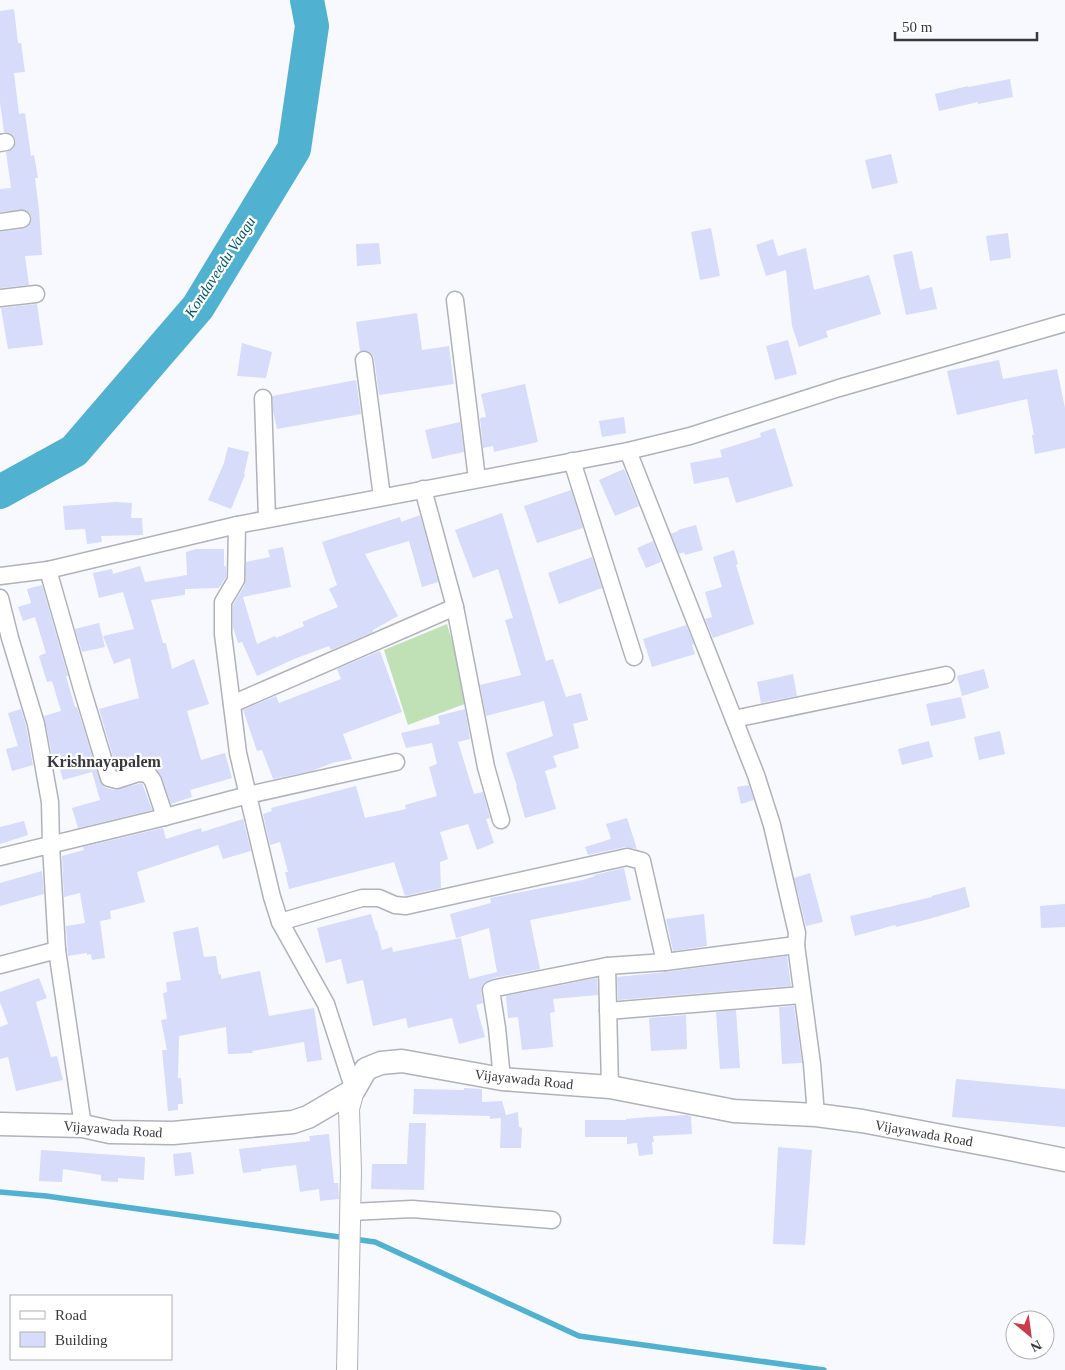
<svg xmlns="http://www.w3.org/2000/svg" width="1065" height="1370" viewBox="0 0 1065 1370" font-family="Georgia,serif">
<rect width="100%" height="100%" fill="#f8f9ff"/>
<!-- grass -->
<polygon fill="#c0e1b5" points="447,624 470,702 408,725 384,650"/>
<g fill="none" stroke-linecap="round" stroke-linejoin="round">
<!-- stream -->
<polyline stroke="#50b2d0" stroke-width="5.5" points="0,1192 46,1196 375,1242 579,1336 824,1370"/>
<!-- river -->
<polyline stroke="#50b2d0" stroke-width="34" points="0,492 74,451 198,307 294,149 312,26 307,0"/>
</g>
<!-- building -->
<g fill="#d6dcf9">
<polygon points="14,9 18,43 21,43 25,72 14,73 19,114 25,113 31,156 34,155 38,178 35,178 39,210 42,255 25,256 29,285 0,288 0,232 23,229 28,227 31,223 32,218 30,213 25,210 0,212 0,189 11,188 6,152 13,149 15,145 16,141 14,136 10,133 4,132 0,102 0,11"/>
<polygon points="1010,79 1013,97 978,104 978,102 939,111 935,94 968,86 968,87"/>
<polygon points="891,154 898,183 872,189 865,160"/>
<polygon points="711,228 720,276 700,280 691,232"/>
<polygon points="1008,233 1011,258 990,261 986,236"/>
<polygon points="773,239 778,256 806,248 814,290 869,275 881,314 826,331 828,337 799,347 792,326 786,270 766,276 756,245"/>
<polygon points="379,243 381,264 357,266 356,244"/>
<polygon points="912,251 920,290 932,287 937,309 906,315 893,255"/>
<polygon points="37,304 43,345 8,349 1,308"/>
<polygon points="417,313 422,350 449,346 454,384 379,395 374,358 372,354 368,351 360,351 356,322"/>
<polygon points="788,340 797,374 775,380 766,346"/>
<polygon points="242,343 272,352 266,378 237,376"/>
<polygon points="999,360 1003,379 1057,369 1065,408 1065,448 1035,454 1032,435 1034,435 1027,399 957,415 947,371"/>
<polygon points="356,380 361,414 277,429 273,411 272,396"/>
<polygon points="525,384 538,442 494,452 493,446 483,448 480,418 486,417 481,394"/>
<polygon points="624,417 626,433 602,437 599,421"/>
<polygon points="460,422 464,452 432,459 425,430"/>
<polygon points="775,428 793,486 736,503 728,477 694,484 690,463 722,457 720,450 761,437 760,433"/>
<polygon points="228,447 249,452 244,474 245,475 231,509 208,500 224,463"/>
<polygon points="624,469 639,506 615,516 599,480"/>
<polygon points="571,490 583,528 537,543 524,506"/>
<polygon points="116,502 132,503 131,518 142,518 143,535 101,536 102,542 87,544 85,529 65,530 63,506"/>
<polygon points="502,513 546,661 553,659 566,697 581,693 588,720 573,724 579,748 553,756 557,767 545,771 556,809 525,818 516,786 517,786 506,753 553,736 544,701 486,716 480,685 521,675 505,620 513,618 498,569 473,578 455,530"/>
<polygon points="420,515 438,582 422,587 409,541 365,554 398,616 373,630 373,632 331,650 329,646 294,659 257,676 242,642 238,643 233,627 233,605 245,585 246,562 270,557 268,550 283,547 291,587 243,597 257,644 275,636 276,638 304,626 302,622 338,607 329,589 337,585 322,542 400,517 401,522"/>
<polygon points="696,525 703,550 685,555 684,552 679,554 671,534 678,531 678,530"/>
<polygon points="653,541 661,562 646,568 637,548"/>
<polygon points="196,549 224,549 224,566 226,566 226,577 219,588 185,589 185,595 151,600 163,643 166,643 172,669 194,659 209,704 187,711 201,760 225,753 232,778 190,790 192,797 171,804 162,778 153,766 149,764 136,763 117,770 99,709 139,698 130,658 114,664 103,636 134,629 123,592 99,598 93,573 112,569 113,574 140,566 145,582 187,575 186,552"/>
<polygon points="734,550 738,564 736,565 754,624 713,638 705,619 712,617 705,592 722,587 713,557"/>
<polygon points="592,557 602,588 559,604 548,573"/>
<polygon points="42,585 68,676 66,676 75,707 77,707 100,781 102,785 106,788 115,790 142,783 152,810 78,828 72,808 100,800 92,772 63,780 57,758 53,760 44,716 61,711 52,681 47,682 39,656 46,653 35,617 23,621 18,607 31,603 27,589"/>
<polygon points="99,623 105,647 82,652 75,629"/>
<polygon points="686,625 694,644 692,645 695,654 652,667 643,639"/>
<polygon points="380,651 402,712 343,734 352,759 332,763 312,771 273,779 262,750 257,751 243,710 276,696 279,703 341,679 337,669"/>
<polygon points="984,669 989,688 962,696 957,676"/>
<polygon points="793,674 797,696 761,703 757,682"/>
<polygon points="961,697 966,718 931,726 926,704"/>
<polygon points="21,709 26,726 33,765 12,771 6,749 18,746 8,713"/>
<polygon points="465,709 470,739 458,742 474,794 483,792 490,818 486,819 494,843 477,850 468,824 440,832 448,859 440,862 441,888 426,891 405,896 394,862 289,889 285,872 288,872 280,842 270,845 263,814 272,811 271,808 356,786 365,818 406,809 405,805 437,796 429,767 437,764 432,743 406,748 401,733 440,724 438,716"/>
<polygon points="1000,731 1005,754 979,760 974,737"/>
<polygon points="929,741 933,757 902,765 898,749"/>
<polygon points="749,785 754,800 741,804 737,787"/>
<polygon points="627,818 637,849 625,847 588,855 585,847 611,839 606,824"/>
<polygon points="243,819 251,851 223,859 218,845 137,872 145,902 110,911 111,919 100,921 105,958 92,960 91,954 87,955 87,953 68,956 66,926 85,923 80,893 64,897 62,856 84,850 83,847 163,828 166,839 201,828 202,832"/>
<polygon points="24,821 28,835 0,844 0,827"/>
<polygon points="624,868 631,900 530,920 540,969 494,978 483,984 481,991 483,1003 476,1005 485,1037 459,1044 452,1018 408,1028 406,1018 373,1026 363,980 347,984 341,959 326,963 317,928 371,914 376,931 377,930 382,950 392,947 393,952 461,938 469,979 497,972 489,928 456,938 450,914 491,903 490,898 583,880 595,876 594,875"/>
<polygon points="42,871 44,894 0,906 0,883"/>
<polygon points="810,873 823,922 806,926 794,878"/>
<polygon points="965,887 970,907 929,919 896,927 895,925 855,936 850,916 932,897 932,896"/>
<polygon points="1065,904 1065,927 1041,928 1040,906"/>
<polygon points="704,914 707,946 673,951 666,919"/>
<polygon points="198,927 204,957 216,956 219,975 221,974 221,979 260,971 269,1016 314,1008 322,1060 307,1062 304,1042 252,1051 253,1053 228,1054 226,1027 179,1036 178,1078 181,1078 183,1104 178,1104 178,1110 168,1111 162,1050 167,1050 161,1020 167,1019 163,993 167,992 166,982 181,980 173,932"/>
<polygon points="787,956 791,986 618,1000 617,977 666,972"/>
<polygon points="39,978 47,998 36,1002 51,1057 57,1056 63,1080 16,1091 8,1057 0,1059 0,1027 8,1024 0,1002 0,992"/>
<polygon points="597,978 598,995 553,999 555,1012 550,1013 553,1047 522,1050 518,1017 508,1018 506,996"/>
<polygon points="794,1006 802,1063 782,1064 779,1007"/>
<polygon points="736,1010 740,1068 720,1069 716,1012"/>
<polygon points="686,1015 687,1049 651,1051 649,1018"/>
<polygon points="956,1079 1065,1089 1065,1127 952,1117"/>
<polygon points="464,1088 482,1089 482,1102 502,1101 506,1115 518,1112 519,1127 522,1128 521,1148 500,1148 501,1118 490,1119 490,1116 413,1114 414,1089 464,1090"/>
<polygon points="687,1115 691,1116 692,1134 653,1136 654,1142 652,1142 653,1154 639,1156 637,1143 627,1144 627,1137 585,1137 585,1120 626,1120 626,1119 648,1117"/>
<polygon points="409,1123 426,1123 424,1190 371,1189 372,1164 407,1164"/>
<polygon points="329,1134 334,1183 338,1183 339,1199 320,1201 319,1189 300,1192 296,1165 261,1169 261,1171 243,1173 239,1149 310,1141 309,1136"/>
<polygon points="778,1147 812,1150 805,1245 773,1244"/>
<polygon points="41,1150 145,1157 144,1180 118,1178 118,1182 101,1181 101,1175 63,1169 62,1182 39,1181"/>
<polygon points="191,1152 194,1174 175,1176 173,1154"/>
</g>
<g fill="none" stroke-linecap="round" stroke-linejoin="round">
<!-- minor casing -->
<g stroke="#b0b2bb" stroke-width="19">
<g id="minor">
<polyline points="0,143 6,142"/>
<polyline points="0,222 22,219"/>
<polyline points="0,298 36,294"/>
<polyline points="455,300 477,479"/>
<polyline points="364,360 382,497"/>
<polyline points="263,398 267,519"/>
<polyline points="628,451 756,775 772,825 797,933 796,945 812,1064 816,1115"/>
<polyline points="572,461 634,657"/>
<polyline points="423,489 455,607 486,767 501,820"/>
<polyline points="237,525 236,580 223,602 223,634 238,753 272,897 280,922 326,1004 354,1090"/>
<polyline points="48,570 82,689 109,778 117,780 139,773 148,774 153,781 165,817"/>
<polyline points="0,576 48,570 237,525 628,451 690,436 839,388 1065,323"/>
<polyline points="0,598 10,638 36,724 50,802 51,845 57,950 83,1126"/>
<polyline points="232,704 455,607"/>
<polyline points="734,719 946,675"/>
<polyline points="0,857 165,817 248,795 396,762"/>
<polyline points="280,922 362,898 379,898 395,905 406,906 627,857 642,861 665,962"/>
<polyline points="0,965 57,950"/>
<polyline points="607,966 610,1087"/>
<polyline points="608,1011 802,995"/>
<polyline points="502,1079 497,1028 491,990 496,988 607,966 665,962 796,945"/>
<polyline points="351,1212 412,1209 552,1220"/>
</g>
</g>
<!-- tertiary casing -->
<g stroke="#b0b2bb" stroke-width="22">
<polyline id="tertiary" points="347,1370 351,1171 349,1109 354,1090"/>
</g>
<!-- secondary casing -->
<g stroke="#b0b2bb" stroke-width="25">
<polyline id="secondary" points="0,1124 83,1126 110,1132 173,1133 293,1122 308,1117 354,1090 366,1069 381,1063 402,1061 502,1079 610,1087 734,1111 816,1115 862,1121 1000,1147 1065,1160"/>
</g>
<!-- minor -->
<use href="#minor" stroke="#fff" stroke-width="16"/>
<!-- tertiary -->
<use href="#tertiary" stroke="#fff" stroke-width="20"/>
<!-- secondary -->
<use href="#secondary" stroke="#fff" stroke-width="22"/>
</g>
<g text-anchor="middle" stroke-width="4.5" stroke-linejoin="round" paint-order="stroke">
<!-- street labels -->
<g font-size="14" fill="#39393d" stroke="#fff">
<text transform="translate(524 1079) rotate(6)" y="5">Vijayawada Road</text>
<text transform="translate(113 1129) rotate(4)" y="5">Vijayawada Road</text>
<text transform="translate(924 1133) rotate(10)" y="5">Vijayawada Road</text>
</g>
<!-- water labels -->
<g font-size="15" font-style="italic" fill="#00586d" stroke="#fff">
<text transform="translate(220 267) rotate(-57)" y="5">Kondaveedu Vaagu</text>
</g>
<!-- quarter labels -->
<g font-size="16" font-weight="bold" fill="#39393d" stroke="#fff">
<text x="104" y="767">Krishnayapalem</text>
</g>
</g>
<!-- legend -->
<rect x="10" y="1295" width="162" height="65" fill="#ffffff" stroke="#b0b0b1"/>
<rect x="20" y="1311" width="25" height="8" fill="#ffffff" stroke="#b0b0b1"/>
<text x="55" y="1320" font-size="15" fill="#39393d">Road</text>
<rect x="20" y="1332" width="25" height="15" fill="#d6dcf9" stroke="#b0b0b1"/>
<text x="55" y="1345" font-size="15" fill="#39393d">Building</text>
<!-- north arrow -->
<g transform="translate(1030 1335) rotate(151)"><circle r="24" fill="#ffffff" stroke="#b0b0b1"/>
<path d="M0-4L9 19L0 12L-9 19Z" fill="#cb3b4c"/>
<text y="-8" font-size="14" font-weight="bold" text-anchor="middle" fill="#39393d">N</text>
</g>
<!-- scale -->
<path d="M895 32v8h142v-8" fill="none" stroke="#39393d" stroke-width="2.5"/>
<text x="902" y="32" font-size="15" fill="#39393d" stroke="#ffffff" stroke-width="4" paint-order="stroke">50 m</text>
</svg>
